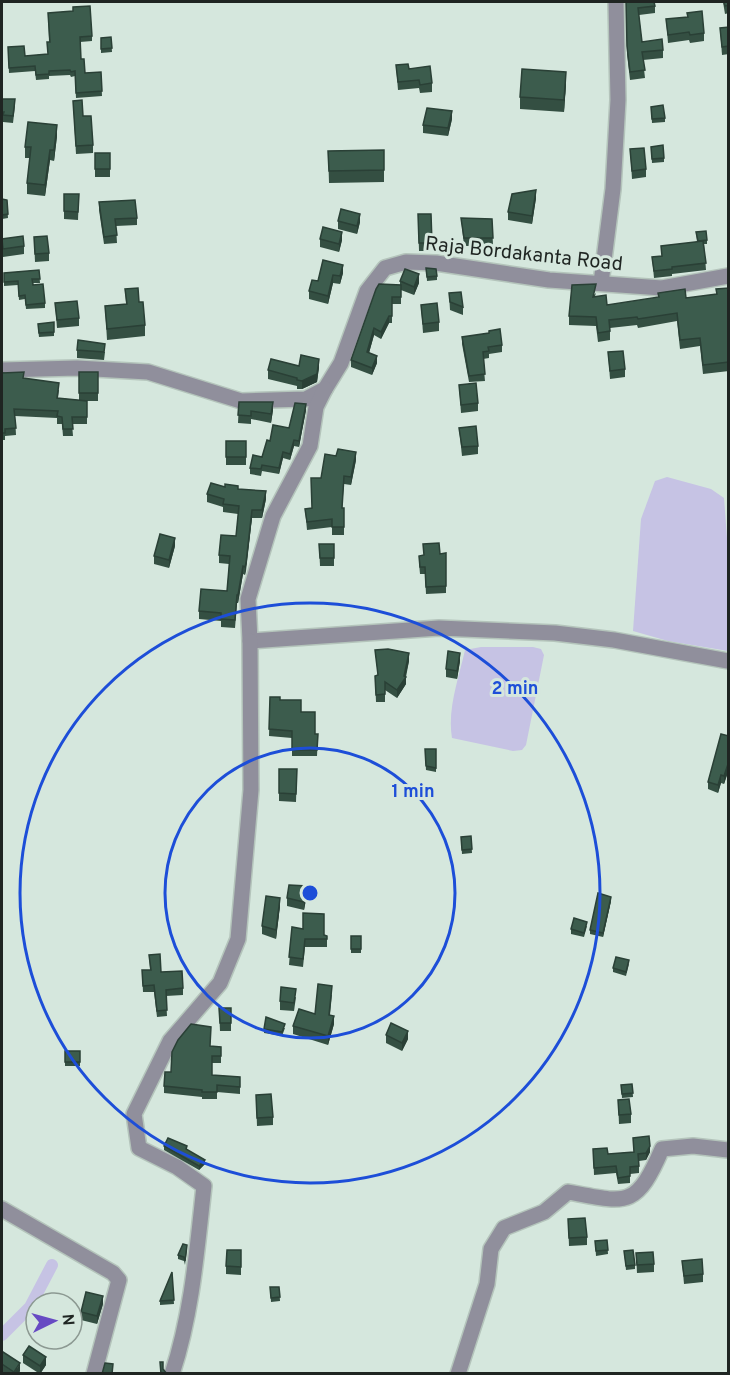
<svg xmlns="http://www.w3.org/2000/svg" width="730" height="1375" viewBox="0 0 730 1375" font-family="Overpass,sans-serif">
<rect width="100%" height="100%" fill="#d5e7dd"/>
<!-- water -->
<g fill="#c6c3e4">
<polygon points="667,477 711,489 724,498 728,551 728,651 668,641 633,631 641,519 655,481"/>
<path d="M481,647H533L541,649L544,655L526,745L522,750L513,751L452,738C447,710 459,677 465,650Z"/>
</g>
<g fill="none" stroke-linecap="round" stroke-linejoin="round">
<!-- canal -->
<polyline stroke="#c6c3e4" stroke-width="12" points="2,1335 30,1307 52,1265"/>
<!-- minor casing -->
<g stroke="#b4c4bb" stroke-width="18">
<g id="minor">
<polyline points="601,283 613,189 618,100 616,2"/>
<polyline points="2,370 77,368 148,372 241,401 306,399 325,389 341,363 367,291 385,268 406,262 436,263 549,280 662,288 728,276"/>
<polyline points="325,389 316,407 310,446 273,516 248,599 250,641 439,628 555,633 614,640 728,661"/>
<polyline points="2,1209 113,1273 119,1280 94,1374"/>
<path d="M172,1374C192,1314 197,1249 204,1186L177,1167L139,1148L134,1114L170,1041L220,983L238,939L251,790L250,641"/>
<path d="M458,1374L487,1284L491,1249L504,1228L544,1212L568,1192C627,1203 636,1209 662,1149L693,1146L728,1150"/>
</g>
</g>
<!-- minor -->
<use href="#minor" stroke="#908f9c" stroke-width="15"/>
</g>
<!-- wall -->
<g fill="#344f42">
<polygon points="626,2 655,6 655,13 639,15 642,42 663,50 663,58 643,60 645,78 630,80 627,54"/>
<polygon points="723,2 729,2 729,13 725,14"/>
<polygon points="48,13 92,36 92,41 80,42 81,59 85,73 101,72 102,96 76,98 75,76 71,77 70,75 49,76 49,79 36,80 35,71 9,73 8,47 25,56 48,54 49,42"/>
<polygon points="666,19 704,33 704,41 690,43 689,40 668,43"/>
<polygon points="729,27 729,54 722,55 720,28"/>
<polygon points="111,37 112,52 101,53 101,38"/>
<polygon points="396,65 409,69 432,83 432,92 420,93 419,88 398,90"/>
<polygon points="566,84 564,112 520,109 520,97"/>
<polygon points="2,99 15,106 13,123 3,122 3,119 2,119"/>
<polygon points="73,101 83,116 93,145 93,153 76,154"/>
<polygon points="651,107 665,118 665,122 652,123"/>
<polygon points="452,119 448,136 423,133 423,125"/>
<polygon points="57,136 54,161 50,160 45,196 27,194 27,183 30,158 25,158 25,147"/>
<polygon points="651,147 664,158 664,162 652,163"/>
<polygon points="630,149 646,169 646,177 632,179"/>
<polygon points="384,150 384,182 329,183 328,151"/>
<rect x="95" y="153" width="15" height="24"/>
<polygon points="79,194 78,220 64,219 64,211"/>
<polygon points="536,198 532,224 508,220 508,212"/>
<polygon points="2,199 7,200 8,218 2,219"/>
<polygon points="99,202 137,218 137,225 116,226 117,243 104,244 99,210"/>
<polygon points="418,214 431,214 432,251 419,251"/>
<polygon points="461,218 492,219 493,246 464,246"/>
<polygon points="338,221 360,222 357,234 338,229"/>
<polygon points="696,232 707,240 707,244 704,244 706,270 672,274 672,276 654,278 652,257 662,256 661,246 697,242"/>
<polygon points="34,237 49,253 49,261 35,262"/>
<polygon points="2,239 24,246 24,254 3,257"/>
<polygon points="320,239 342,240 339,252 320,247"/>
<polygon points="323,260 343,273 340,284 333,283 328,304 309,299 309,291 318,281"/>
<polygon points="426,268 437,276 437,280 427,281"/>
<polygon points="39,270 40,283 33,283 45,303 45,308 26,309 25,299 19,300 18,285 4,286 4,273"/>
<polygon points="400,281 419,283 414,295 401,290 401,304 392,304 392,323 389,323 381,339 374,335 369,353 377,363 372,375 351,367 351,360 400,285"/>
<polygon points="729,288 729,371 703,374 700,346 680,349 677,321 638,328 637,325 610,328 610,340 598,342 596,326 569,325 569,316 596,293 595,296 607,305 716,295 716,289"/>
<polygon points="125,289 139,302 145,325 145,336 107,340 105,306 126,304"/>
<polygon points="449,293 463,307 463,315 450,310"/>
<polygon points="55,303 79,318 79,326 57,328"/>
<polygon points="421,305 439,322 439,331 423,333"/>
<polygon points="54,322 54,336 39,337 38,328"/>
<polygon points="462,337 502,345 502,352 489,354 489,358 483,359 485,381 469,382 462,344"/>
<polygon points="77,350 105,352 104,360 77,358"/>
<polygon points="608,352 625,369 625,377 610,379"/>
<polygon points="299,366 319,367 317,382 302,389 297,389 297,386 268,379 268,370"/>
<polygon points="2,372 23,378 59,390 58,398 79,400 79,372 98,372 98,401 84,401 87,401 87,424 72,424 73,436 63,436 62,424 57,424 57,418 15,416 16,435 5,436 5,440 2,440"/>
<polygon points="459,385 478,403 478,411 461,413"/>
<polygon points="239,402 273,410 271,423 251,419 251,424 238,423"/>
<polygon points="306,410 299,447 294,446 290,460 283,458 279,474 262,471 261,476 250,474 250,468 262,457 270,441 289,428"/>
<polygon points="459,428 478,446 478,454 462,456"/>
<rect x="226" y="441" width="20" height="24"/>
<polygon points="356,460 351,485 344,484 342,508 344,508 344,535 332,535 332,527 307,530 305,509 312,508 321,478"/>
<polygon points="225,487 238,489 266,499 262,518 252,518 246,571 245,575 243,574 238,603 237,603 235,628 221,627 221,621 199,619 199,611 227,591 229,564 219,563 219,555 236,536 238,514 223,512 223,507 207,502 207,494"/>
<polygon points="319,544 334,544 334,566 320,566"/>
<polygon points="423,544 440,554 446,553 446,593 426,594 425,574 420,574 419,563 419,556 424,556"/>
<polygon points="175,546 169,568 154,564 154,556"/>
<polygon points="375,650 409,661 406,677 406,684 397,698 385,690 385,702 376,702 375,676 378,676"/>
<polygon points="460,661 457,679 446,677 446,669"/>
<polygon points="270,697 280,700 301,712 315,734 318,734 317,756 292,756 292,738 269,736"/>
<polygon points="729,736 729,769 724,784 721,783 718,793 708,789 708,782"/>
<polygon points="425,749 436,749 436,772 426,770"/>
<polygon points="297,769 296,802 279,801 279,793"/>
<polygon points="471,836 472,853 462,854 461,837"/>
<polygon points="307,894 304,910 287,906 287,898"/>
<polygon points="611,901 603,937 590,934 590,930"/>
<polygon points="280,906 276,939 262,934 262,926"/>
<polygon points="587,926 584,937 571,934 571,929"/>
<polygon points="292,927 327,936 327,947 305,947 303,967 289,965"/>
<rect x="351" y="936" width="10" height="17"/>
<polygon points="149,955 161,972 183,988 183,995 166,996 167,1016 157,1017 154,992 143,992 142,970 150,970"/>
<polygon points="629,964 626,976 613,972 613,968"/>
<polygon points="332,994 330,1015 334,1024 328,1045 293,1034 293,1026 315,1014"/>
<polygon points="296,997 294,1011 280,1010 280,1001"/>
<polygon points="219,1008 231,1008 231,1031 220,1031"/>
<polygon points="285,1028 282,1036 264,1033 264,1029"/>
<polygon points="386,1035 408,1039 402,1051 386,1043"/>
<polygon points="211,1046 221,1047 221,1063 212,1063 212,1075 240,1077 240,1094 217,1092 217,1099 202,1099 202,1097 164,1093 164,1086 171,1072"/>
<rect x="65" y="1051" width="15" height="15"/>
<polygon points="632,1084 633,1097 622,1098 621,1085"/>
<polygon points="256,1095 273,1117 273,1125 257,1126"/>
<polygon points="618,1100 631,1114 631,1123 619,1124"/>
<polygon points="633,1138 650,1152 646,1160 639,1161 639,1173 630,1174 630,1183 618,1184 616,1173 594,1175 593,1149 608,1154 634,1152"/>
<polygon points="164,1146 187,1149 205,1164 199,1170 164,1150"/>
<polygon points="568,1219 587,1237 587,1245 569,1246"/>
<polygon points="607,1240 608,1254 596,1256 595,1241"/>
<polygon points="187,1250 185,1265 184,1261 178,1259 178,1255"/>
<polygon points="241,1250 241,1275 226,1274 226,1266"/>
<polygon points="624,1251 635,1265 635,1269 626,1270"/>
<polygon points="636,1253 654,1264 654,1272 637,1273"/>
<polygon points="682,1261 703,1274 703,1282 684,1284"/>
<polygon points="172,1272 174,1304 160,1305 160,1301"/>
<polygon points="270,1287 279,1287 280,1301 271,1302"/>
<polygon points="103,1304 97,1324 81,1320 81,1312"/>
<polygon points="2,1354 20,1371 18,1374 4,1374 2,1372"/>
<polygon points="23,1355 46,1365 40,1374 23,1363"/>
</g>
<!-- shaded-wall -->
<g fill="#2a4036">
<polygon points="566,72 566,84 564,112 564,100"/>
<polygon points="452,111 452,119 448,136 448,128"/>
<polygon points="57,125 57,136 54,161 54,150"/>
<polygon points="50,150 50,160 45,196 45,185"/>
<polygon points="536,190 536,198 532,224 532,216"/>
<polygon points="360,214 360,222 357,234 357,226"/>
<polygon points="342,232 342,240 339,252 339,244"/>
<polygon points="343,265 343,273 340,284 340,276"/>
<polygon points="419,274 419,283 414,295 414,287"/>
<polygon points="333,275 333,283 328,304 328,296"/>
<polygon points="389,316 389,323 381,339 381,332"/>
<polygon points="374,328 374,335 367,360 367,352"/>
<polygon points="377,356 377,363 372,375 372,368"/>
<polygon points="319,359 319,367 317,382 302,389 302,381"/>
<polygon points="273,402 273,410 271,423 271,414"/>
<polygon points="306,404 306,410 299,447 299,441"/>
<polygon points="294,440 294,446 290,460 290,454"/>
<polygon points="283,452 283,458 279,474 279,468"/>
<polygon points="356,452 356,460 351,485 351,477"/>
<polygon points="266,491 266,499 262,518 262,510"/>
<polygon points="252,510 252,518 245,575 245,567"/>
<polygon points="175,538 175,546 169,568 169,560"/>
<polygon points="243,566 243,574 238,603 238,595"/>
<polygon points="409,653 409,661 405,678 406,677 406,684 397,698 397,690 404,676"/>
<polygon points="460,653 460,661 457,679 457,671"/>
<polygon points="729,761 729,769 724,784 724,776"/>
<polygon points="721,775 721,783 718,793 718,785"/>
<polygon points="307,886 307,894 304,910 304,902"/>
<polygon points="611,897 611,901 603,937 603,933"/>
<polygon points="280,898 280,906 276,939 276,930"/>
<polygon points="334,1016 334,1024 328,1045 328,1036"/>
<polygon points="408,1031 408,1039 402,1051 402,1043"/>
<polygon points="650,1146 650,1152 646,1160 646,1153"/>
<polygon points="205,1160 205,1164 199,1170 199,1166"/>
<polygon points="103,1296 103,1304 97,1324 97,1316"/>
<polygon points="46,1357 46,1365 40,1374 40,1366"/>
<polygon points="20,1363 20,1371 18,1374 14,1374"/>
</g>
<!-- building -->
<g fill="#3c5c4d" stroke="#2a4036" stroke-width="1.5">
<polygon points="626,2 654,2 655,6 638,8 642,42 662,39 663,50 642,52 645,70 630,72 627,46"/>
<polygon points="724,2 729,2 729,5 725,6"/>
<polygon points="90,6 92,36 80,37 81,59 84,59 85,73 101,72 102,91 76,93 75,71 71,72 70,70 49,71 49,74 36,75 35,66 9,68 8,47 24,46 25,56 48,54 47,42 50,42 48,13 73,11 73,7"/>
<polygon points="702,11 704,33 690,35 689,32 668,35 666,19 688,17 687,13"/>
<polygon points="729,27 729,46 722,47 720,28"/>
<polygon points="111,37 112,48 101,49 101,38"/>
<polygon points="408,64 409,69 430,66 432,83 420,85 419,80 398,82 396,65"/>
<polygon points="522,69 566,72 564,100 520,97"/>
<polygon points="2,99 15,99 13,116 3,115 4,112 2,112"/>
<polygon points="82,100 83,116 91,116 93,145 76,146 73,101"/>
<polygon points="663,105 665,118 652,119 651,107"/>
<polygon points="427,108 452,111 448,128 423,125"/>
<polygon points="28,122 57,125 54,150 50,150 45,185 27,183 31,147 25,147"/>
<polygon points="663,145 664,158 652,159 651,147"/>
<polygon points="644,148 646,169 632,171 630,149"/>
<polygon points="384,150 384,170 329,171 328,151"/>
<rect x="95" y="153" width="15" height="16"/>
<polygon points="536,190 532,216 508,212 512,194"/>
<polygon points="64,194 79,194 78,212 64,211"/>
<polygon points="2,199 7,200 8,214 2,215"/>
<polygon points="135,200 137,218 115,219 117,235 104,237 99,202"/>
<polygon points="341,209 360,214 357,226 338,221"/>
<polygon points="418,214 431,214 432,243 419,243"/>
<polygon points="461,218 492,219 493,238 464,238"/>
<polygon points="323,227 342,232 339,244 320,239"/>
<polygon points="706,231 707,240 698,241 696,232"/>
<polygon points="23,236 24,246 3,249 2,239"/>
<polygon points="47,236 49,253 35,254 34,237"/>
<polygon points="703,241 706,263 672,267 672,269 654,271 652,257 662,256 661,246"/>
<polygon points="323,260 343,265 340,276 333,275 328,296 309,291 312,280 318,281"/>
<polygon points="426,268 436,269 437,276 427,277"/>
<polygon points="405,269 419,274 414,287 400,281"/>
<polygon points="39,270 40,279 32,279 33,285 43,284 45,303 26,305 25,295 19,296 18,281 4,282 4,273"/>
<polygon points="379,284 401,285 401,297 392,297 392,316 389,316 381,332 374,328 367,352 377,356 372,368 351,360 376,289"/>
<polygon points="596,284 593,297 606,295 607,305 659,297 658,293 685,289 686,298 717,294 716,289 729,288 729,362 703,365 700,338 680,340 677,313 638,319 637,317 609,320 610,331 598,333 596,317 569,316 572,285"/>
<polygon points="138,288 139,302 143,302 145,325 107,329 105,306 127,304 125,289"/>
<polygon points="461,292 463,307 450,302 449,293"/>
<polygon points="77,301 79,318 57,320 55,303"/>
<polygon points="437,303 439,322 423,324 421,305"/>
<polygon points="54,322 54,332 39,333 38,324"/>
<polygon points="500,329 502,345 488,347 489,351 483,352 485,374 469,376 462,337 489,333 489,331"/>
<polygon points="78,340 105,344 104,352 77,350"/>
<polygon points="623,351 625,369 610,371 608,352"/>
<polygon points="301,355 319,359 317,374 302,381 297,380 297,378 268,370 271,359 299,366"/>
<rect x="79" y="372" width="19" height="21"/>
<polygon points="2,373 24,372 23,378 59,383 57,398 87,401 87,417 72,417 73,429 63,429 62,417 57,416 58,411 14,409 16,428 5,429 5,433 2,433"/>
<polygon points="476,383 478,403 461,405 459,385"/>
<polygon points="239,402 273,402 271,414 251,411 251,416 238,415"/>
<polygon points="295,403 306,404 299,441 294,440 290,454 283,452 279,468 262,465 261,469 250,468 253,455 262,457 267,440 270,441 273,425 289,428"/>
<polygon points="476,426 478,446 462,447 459,428"/>
<rect x="226" y="441" width="20" height="16"/>
<polygon points="338,449 356,452 351,477 344,476 342,508 344,508 344,527 332,527 332,519 307,522 305,509 312,508 311,478 321,478 325,454 336,456"/>
<polygon points="211,483 225,487 225,484 238,486 238,489 266,491 262,510 252,510 246,563 245,567 243,566 238,595 237,595 235,620 221,619 221,613 199,611 201,589 227,591 230,556 219,555 221,535 236,536 239,506 223,504 224,499 207,494"/>
<polygon points="160,534 175,538 169,560 154,556"/>
<polygon points="439,543 440,554 446,553 446,586 426,587 425,567 420,567 419,556 424,555 423,544"/>
<polygon points="319,544 334,544 334,558 320,558"/>
<polygon points="388,649 409,653 404,676 406,677 397,690 385,682 385,694 376,695 375,676 378,675 375,650"/>
<polygon points="448,651 460,653 457,671 446,669"/>
<polygon points="270,697 280,697 280,700 301,700 301,712 315,712 315,734 318,734 317,750 292,750 292,731 269,729"/>
<polygon points="721,734 729,736 729,761 724,776 721,775 718,785 708,782"/>
<polygon points="425,749 436,749 436,768 426,766"/>
<polygon points="279,769 297,769 296,794 279,793"/>
<polygon points="471,836 472,849 462,850 461,837"/>
<polygon points="289,885 307,886 304,902 287,898"/>
<polygon points="598,893 611,897 603,933 590,930"/>
<polygon points="266,896 280,898 276,930 262,926"/>
<polygon points="303,913 324,914 324,935 327,936 327,939 305,939 303,959 289,957 292,927 303,929"/>
<polygon points="574,918 587,922 584,933 571,929"/>
<rect x="351" y="936" width="10" height="13"/>
<polygon points="160,954 161,972 182,971 183,988 166,990 167,1010 157,1011 154,985 143,986 142,970 151,970 149,955"/>
<polygon points="616,957 629,960 626,972 613,968"/>
<polygon points="318,984 332,986 329,1015 334,1016 328,1036 293,1026 299,1009 315,1014"/>
<polygon points="281,987 296,989 294,1003 280,1001"/>
<polygon points="219,1008 231,1008 231,1023 220,1023"/>
<polygon points="266,1017 285,1024 282,1032 264,1029"/>
<polygon points="391,1023 408,1031 402,1043 386,1035"/>
<polygon points="191,1024 211,1027 210,1046 221,1047 221,1056 212,1056 212,1075 240,1077 240,1087 217,1085 217,1092 202,1092 202,1090 164,1086 165,1072 171,1072 172,1052 178,1040"/>
<rect x="65" y="1051" width="15" height="11"/>
<polygon points="632,1084 633,1093 622,1094 621,1085"/>
<polygon points="271,1094 273,1117 257,1118 256,1095"/>
<polygon points="629,1099 631,1114 619,1115 618,1100"/>
<polygon points="649,1136 650,1146 646,1153 638,1154 639,1166 630,1167 630,1176 618,1178 616,1166 594,1168 593,1149 607,1148 608,1154 634,1152 633,1138"/>
<polygon points="168,1138 187,1146 186,1149 205,1160 199,1166 164,1146"/>
<polygon points="585,1218 587,1237 569,1238 568,1219"/>
<polygon points="607,1240 608,1250 596,1251 595,1241"/>
<polygon points="183,1244 187,1245 185,1261 184,1257 178,1255"/>
<polygon points="227,1250 241,1250 241,1267 226,1266"/>
<polygon points="633,1250 635,1265 626,1266 624,1251"/>
<polygon points="653,1252 654,1264 637,1265 636,1253"/>
<polygon points="702,1259 703,1274 684,1276 682,1261"/>
<polygon points="172,1272 174,1300 160,1301"/>
<polygon points="270,1287 279,1287 280,1297 271,1298"/>
<polygon points="86,1292 103,1296 97,1316 81,1312"/>
<polygon points="29,1346 46,1357 40,1366 23,1355"/>
<polygon points="3,1352 20,1363 14,1372 2,1364 2,1354"/>
<polygon points="160,1362 163,1362 163,1369 167,1374 161,1374"/>
<polygon points="105,1363 113,1364 112,1374 102,1374"/>
</g>
<!-- distance rings -->
<g fill="none" stroke="#1d4ed8" stroke-width="3">
<circle cx="310" cy="893" r="145"/>
<circle cx="310" cy="893" r="290"/>
</g>
<g text-anchor="middle" stroke-width="6" stroke-linejoin="round" paint-order="stroke">
<!-- street labels -->
<g font-size="20" fill="#1f2522" stroke="#d5e7dd">
<text transform="translate(524 253) rotate(6)" y="7">Raja Bordakanta Road</text>
</g>
</g>
<circle cx="310" cy="893" r="9" fill="#1d4ed8" stroke="#d5e7dd" stroke-width="3"/>
<g font-size="18" text-anchor="middle" font-weight="bold" fill="#1d4ed8" stroke="#d5e7dd" stroke-width="6" stroke-linejoin="round" paint-order="stroke">
<text x="515" y="694">2 min</text>
<text x="413" y="797">1 min</text>
</g>
<!-- border -->
<rect width="730" height="1375" fill="none" stroke="#1f2522" stroke-width="6"/>
<!-- north arrow -->
<g transform="translate(54 1321) rotate(85)"><circle r="28" fill="#d5e7dd" stroke="#8c9992" stroke-width="1.5"/>
<path d="M0-4.5L10 22L0 15L-10 22Z" fill="#674ac3"/>
<text y="-9" font-size="16" font-weight="bold" text-anchor="middle" fill="#1f2522">N</text>
</g>
</svg>
